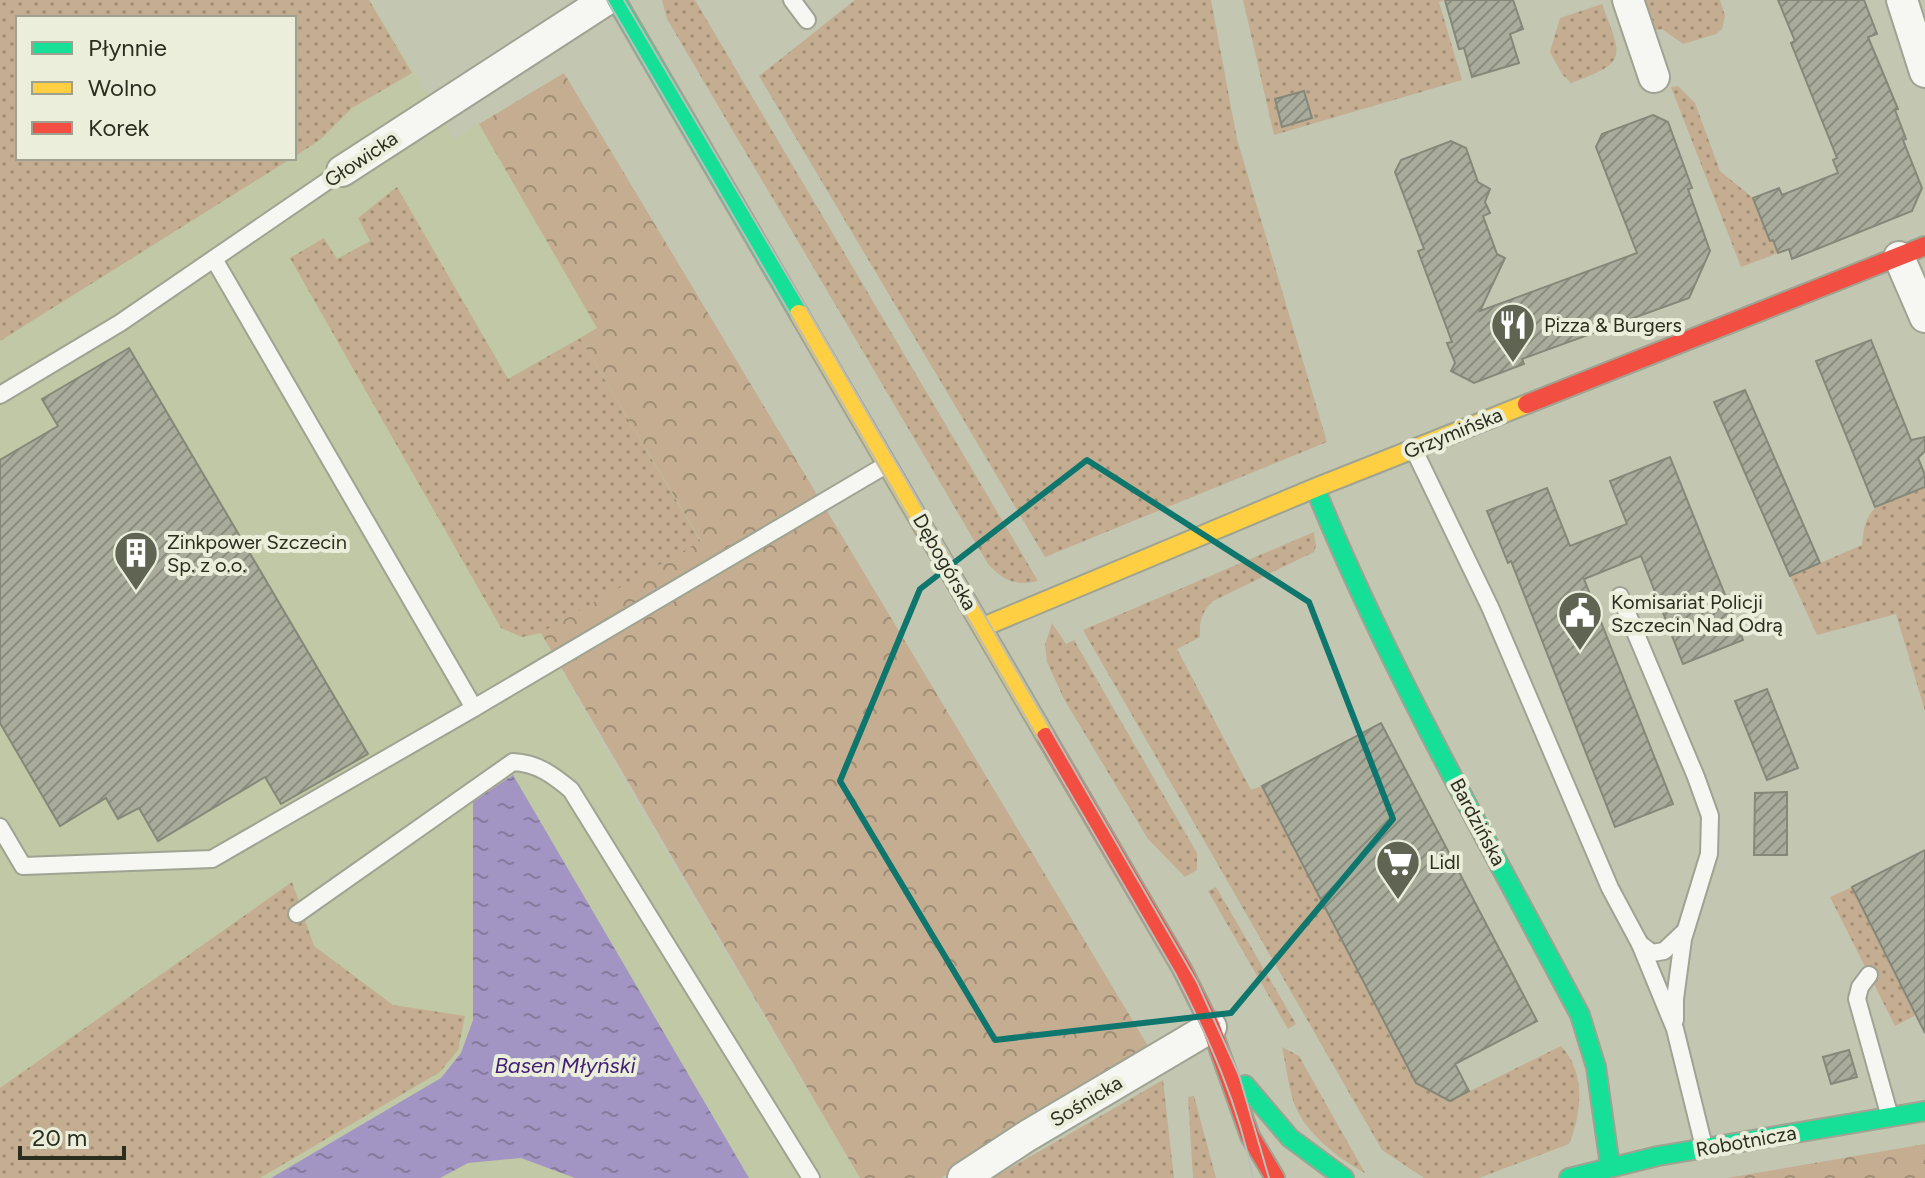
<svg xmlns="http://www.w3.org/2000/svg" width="1925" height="1178" viewBox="0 0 1925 1178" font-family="Figtree,sans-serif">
<defs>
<pattern id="grass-dots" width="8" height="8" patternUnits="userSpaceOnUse" patternTransform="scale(2)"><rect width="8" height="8" fill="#c4ad91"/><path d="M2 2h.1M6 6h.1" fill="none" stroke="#9f8d76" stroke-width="1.8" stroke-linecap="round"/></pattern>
<pattern id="forest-crowns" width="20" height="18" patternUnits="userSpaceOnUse" patternTransform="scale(2)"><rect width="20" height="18" fill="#c4ad91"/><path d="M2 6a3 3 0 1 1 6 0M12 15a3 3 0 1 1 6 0" fill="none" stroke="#9f8d76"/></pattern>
<pattern id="water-ripples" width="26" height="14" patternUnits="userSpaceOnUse" patternTransform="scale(2)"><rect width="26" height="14" fill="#a395c3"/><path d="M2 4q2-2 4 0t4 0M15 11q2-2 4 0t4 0" fill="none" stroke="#857a9e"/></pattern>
<pattern id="building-hatch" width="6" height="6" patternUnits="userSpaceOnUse" patternTransform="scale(2)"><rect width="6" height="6" fill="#a9ac9b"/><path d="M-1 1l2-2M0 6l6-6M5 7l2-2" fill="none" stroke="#8a8c7e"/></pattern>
</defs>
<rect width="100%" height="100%" fill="#c3c7b2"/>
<!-- built -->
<path fill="#c1c8a5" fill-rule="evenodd" d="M0,0H371L454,139L564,73L804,475L541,634L638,806L860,1178H0ZM18,18H294V158H18Z"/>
<!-- grass -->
<g fill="url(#grass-dots)">
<polygon points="0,0 369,0 412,73 352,108 321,139 294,157 294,18 18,18 18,158 292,158 0,341"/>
<path d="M662,0H695L1038,581C1015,586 1004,581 988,564L667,19Z"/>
<polygon points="855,0 1211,0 1237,139 1327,442 1045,557 759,76"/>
<polygon points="1243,0 1444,0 1439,2 1462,80 1274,135"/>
<polygon points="1642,0 1720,0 1725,16 1722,29 1716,34 1683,44 1662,29 1651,31"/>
<path d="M1602,4C1622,58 1629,62 1571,83L1562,74L1550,52L1560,18Z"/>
<polygon points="1678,86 1695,103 1720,171 1753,198 1778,253 1741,267 1671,87"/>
<polygon points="397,187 508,379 580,338 701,542 541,633 522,637 501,628 290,258 324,238 337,259 370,241 358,218"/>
<path d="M1925,487V711L1896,614L1817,635L1790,576L1862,545C1865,498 1887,502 1925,487Z"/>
<path d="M1314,532L1316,546L1314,552L1213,601C1202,612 1199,621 1200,637L1177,649L1251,790L1262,786L1416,1083L1450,1101L1561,1046C1586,1072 1582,1113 1569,1144L1479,1178H1424L1382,1150L1083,630Z"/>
<polygon points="1052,623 1066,644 1074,640 1197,853 1197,870 1185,877 1148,839 1064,699 1047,662 1045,645"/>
<polygon points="292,882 314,946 393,1005 465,1016 458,1050 440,1072 260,1178 0,1178 0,1088"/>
<polygon points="1216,887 1296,1024 1288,1029 1208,891"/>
<polygon points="1852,887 1916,1015 1895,1026 1830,897"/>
<path d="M1282,1047L1299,1056L1365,1173C1339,1159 1304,1132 1294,1103C1288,1085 1286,1065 1282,1047Z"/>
<polygon points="1163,1080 1174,1178 993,1178"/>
<polygon points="1194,1096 1216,1178 1193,1178 1188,1097"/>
</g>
<!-- forest -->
<g fill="url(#forest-crowns)">
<polygon points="564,73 1151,1051 941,1178 860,1178 541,633 701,541 580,338 597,328 479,124"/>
<polygon points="1925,1144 1925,1178 1727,1178"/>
</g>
<!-- water -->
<polygon fill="url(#water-ripples)" points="513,775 749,1178 575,1178 521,1158 468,1163 440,1178 271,1178 441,1078 461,1053 473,1020 473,802"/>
<!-- building -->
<g fill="url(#building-hatch)" stroke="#858878" stroke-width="2">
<polygon points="1445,0 1513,0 1523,29 1510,34 1519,63 1472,77 1464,48 1459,49"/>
<polygon points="1778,0 1864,0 1877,34 1868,37 1898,109 1895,110 1906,139 1903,140 1922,188 1912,211 1792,259 1789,249 1778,253 1773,240 1770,241 1753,198 1779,188 1782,195 1838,173 1833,160 1837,158 1791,43 1795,41"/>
<polygon points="1304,91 1312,118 1282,127 1275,99"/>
<polygon points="1653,115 1668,122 1692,188 1688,189 1710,251 1689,298 1622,322 1619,329 1603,335 1596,332 1522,359 1524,364 1474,383 1451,371 1455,363 1447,343 1452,342 1418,251 1424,249 1395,172 1401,160 1451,141 1466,148 1478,182 1490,189 1485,202 1490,213 1483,216 1497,254 1505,258 1480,311 1637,253 1596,147 1602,134"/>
<polygon points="1871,340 1911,440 1925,437 1925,451 1918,458 1925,475 1925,487 1875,507 1816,361"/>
<polygon points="129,348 368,754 281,804 265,777 158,841 139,808 118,819 106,798 60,826 0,723 0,460 58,426 42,399"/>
<polygon points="1745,390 1820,563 1790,576 1714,402"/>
<polygon points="1670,457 1743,640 1683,664 1641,556 1584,579 1673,804 1615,827 1511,561 1508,563 1487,511 1547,488 1570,546 1627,524 1610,481"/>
<polygon points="1767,689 1798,768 1767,780 1735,701"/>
<polygon points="1381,723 1537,1021 1455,1064 1469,1091 1450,1101 1416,1083 1262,786"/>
<polygon points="1787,792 1787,855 1754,855 1755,793"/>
<polygon points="1925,850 1925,1033 1852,887"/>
<polygon points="1849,1050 1857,1077 1831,1084 1823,1057"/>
</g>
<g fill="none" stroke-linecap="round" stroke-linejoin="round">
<!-- lane casing -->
<g stroke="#9fa392" stroke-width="20">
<g id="lane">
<polyline points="792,0 807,20"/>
<polyline points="0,395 120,323 342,171"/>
<polyline points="1414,450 1490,607 1610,888 1640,944 1675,1029 1704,1147"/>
<polyline points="1620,596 1696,777 1710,816 1709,854 1683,939 1675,999 1675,1020"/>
<polyline points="474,708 886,465"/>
<polyline points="0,827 23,866 212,859 474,708 214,259"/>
<path d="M297,914L513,762C537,763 553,775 571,790L811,1178"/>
<polyline points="1640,944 1652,953 1664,951 1683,933"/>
<polyline points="1869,975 1860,987 1857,999 1890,1117"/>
</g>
</g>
<!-- street casing -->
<g stroke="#9fa392" stroke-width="34">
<g id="street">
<polyline points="1628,0 1654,77"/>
<polyline points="1902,0 1925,72"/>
<polyline points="342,171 606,0"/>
<polyline points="1899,257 1925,317"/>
<polyline points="963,1178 1027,1136 1211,1027"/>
</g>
</g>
<!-- fast casing -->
<g stroke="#9fa392" stroke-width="22">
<g id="fast">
<polyline points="616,0 799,314"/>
<path d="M1315,488C1389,670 1488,841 1580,1015L1596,1067L1610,1166"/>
<polyline points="1245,1085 1290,1138 1344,1178"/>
<polyline points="1569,1178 1658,1156 1925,1111"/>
</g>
</g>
<!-- slow casing -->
<g stroke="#9fa392" stroke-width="22">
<g id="slow">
<polyline points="799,314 1046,737"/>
<polyline points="983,627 1315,488 1527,404"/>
</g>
</g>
<!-- jam casing -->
<g stroke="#9fa392" stroke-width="22">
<g id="jam">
<polyline points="1527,404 1925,246"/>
<polyline points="1046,737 1182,969 1211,1027 1250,1136 1275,1178"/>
</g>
</g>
<!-- lane -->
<use href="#lane" stroke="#f6f7f3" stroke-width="16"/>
<!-- street -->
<use href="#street" stroke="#f6f7f3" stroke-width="30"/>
<!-- fast -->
<use href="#fast" stroke="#16e098" stroke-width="18"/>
<!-- slow -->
<use href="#slow" stroke="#ffcf43" stroke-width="18"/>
<!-- jam -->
<use href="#jam" stroke="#f24e42" stroke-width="18"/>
<!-- tram -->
<g stroke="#bcbeb8" stroke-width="2">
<path d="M607,0L1175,973C1209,1038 1239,1106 1253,1178"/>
<polyline points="624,0 806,307 1197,982 1239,1075 1269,1178"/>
</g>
</g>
<!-- marked area -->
<path fill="none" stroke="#0f766e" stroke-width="6" stroke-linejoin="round" d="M1087,460L1309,602L1393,819L1231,1013L995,1040L840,781L920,589Z"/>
<!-- icons -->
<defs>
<g id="restaurant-pin" transform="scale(2.3)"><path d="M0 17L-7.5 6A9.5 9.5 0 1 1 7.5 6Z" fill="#606452" stroke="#eaeeda"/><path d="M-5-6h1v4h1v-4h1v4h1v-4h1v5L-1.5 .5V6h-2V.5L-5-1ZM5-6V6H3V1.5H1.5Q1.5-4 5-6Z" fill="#fff"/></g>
<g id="building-pin" transform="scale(2.3)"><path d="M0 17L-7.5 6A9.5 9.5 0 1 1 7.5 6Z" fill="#606452" stroke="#eaeeda"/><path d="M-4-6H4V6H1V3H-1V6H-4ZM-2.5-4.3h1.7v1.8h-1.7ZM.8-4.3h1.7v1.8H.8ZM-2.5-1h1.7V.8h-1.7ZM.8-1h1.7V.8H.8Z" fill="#fff"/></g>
<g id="civic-pin" transform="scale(2.3)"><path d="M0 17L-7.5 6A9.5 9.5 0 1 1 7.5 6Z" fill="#606452" stroke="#eaeeda"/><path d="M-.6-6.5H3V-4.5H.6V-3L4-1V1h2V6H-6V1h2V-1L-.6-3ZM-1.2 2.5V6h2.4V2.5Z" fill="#fff"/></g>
<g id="supermarket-pin" transform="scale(2.3)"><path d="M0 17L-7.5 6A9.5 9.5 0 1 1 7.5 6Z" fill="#606452" stroke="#eaeeda"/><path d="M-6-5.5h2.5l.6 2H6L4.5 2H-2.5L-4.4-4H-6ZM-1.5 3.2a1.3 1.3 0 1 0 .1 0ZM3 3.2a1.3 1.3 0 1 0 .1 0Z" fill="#fff"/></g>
</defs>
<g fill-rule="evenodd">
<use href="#restaurant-pin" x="1513" y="325"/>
<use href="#building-pin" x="136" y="553"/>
<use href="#civic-pin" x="1580" y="613"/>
<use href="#supermarket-pin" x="1398" y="862"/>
</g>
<g text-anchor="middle" stroke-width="8" stroke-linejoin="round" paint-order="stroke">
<!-- street labels -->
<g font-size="20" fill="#2b2e1f" stroke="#eaeeda">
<text transform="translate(361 159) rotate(-34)" y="7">Głowicka</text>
<text transform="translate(1453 433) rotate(-22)" y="7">Grzymińska</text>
<text transform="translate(945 562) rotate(60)" y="7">Dębogórska</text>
<text transform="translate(1478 822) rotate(62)" y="7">Bardzińska</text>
<text transform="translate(1086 1101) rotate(-31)" y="7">Sośnicka</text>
<text transform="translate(1746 1141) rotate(-10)" y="7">Robotnicza</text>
</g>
<!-- poi labels -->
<g font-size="20" fill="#2b2e1f" stroke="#eaeeda" text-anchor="start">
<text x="1544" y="332">Pizza &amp; Burgers</text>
<text x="167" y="549">Zinkpower Szczecin<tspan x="167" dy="23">Sp. z o.o.</tspan></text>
<text x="1611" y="609">Komisariat Policji<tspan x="1611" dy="23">Szczecin Nad Odrą</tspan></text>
<text x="1429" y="869">Lidl</text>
</g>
<!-- water labels -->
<g font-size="22" font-style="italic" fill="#421d76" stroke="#eaeeda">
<text x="565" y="1073">Basen Młyński</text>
</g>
</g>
<!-- legend -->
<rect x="16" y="16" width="280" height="144" fill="#eaeeda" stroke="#9ea18f" stroke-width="2"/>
<rect x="32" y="42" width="40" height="12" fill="#16e098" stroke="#9ea18f" stroke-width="2"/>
<text x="88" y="56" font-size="24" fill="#2b2e1f">Płynnie</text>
<rect x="32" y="82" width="40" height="12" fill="#ffcf43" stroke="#9ea18f" stroke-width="2"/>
<text x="88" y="96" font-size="24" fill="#2b2e1f">Wolno</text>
<rect x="32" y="122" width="40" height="12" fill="#f24e42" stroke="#9ea18f" stroke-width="2"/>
<text x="88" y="136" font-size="24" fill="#2b2e1f">Korek</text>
<!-- scale -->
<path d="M20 1146v12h104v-12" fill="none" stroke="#2b2e1f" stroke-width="4"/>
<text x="32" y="1146" font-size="24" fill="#2b2e1f" stroke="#eaeeda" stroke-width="6" paint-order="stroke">20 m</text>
</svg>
